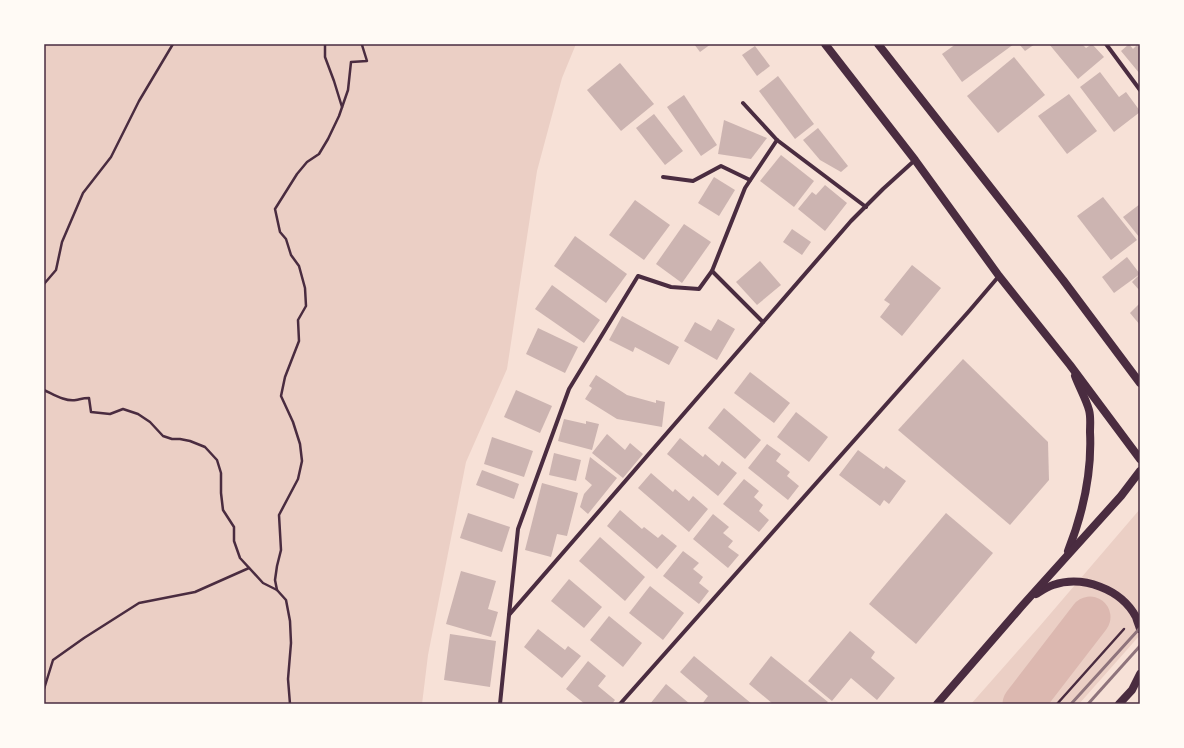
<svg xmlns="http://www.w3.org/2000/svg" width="1184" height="748" viewBox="0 0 1184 748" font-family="'Playfair Display',serif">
<rect width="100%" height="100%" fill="#f7e1d7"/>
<!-- green -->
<g fill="#ebcfc5">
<polygon points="44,44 576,44 562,78 537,171 507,369 466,462 428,655 422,704 44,704"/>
<polygon points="1140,509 1140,635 1079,704 971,704 1039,627"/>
</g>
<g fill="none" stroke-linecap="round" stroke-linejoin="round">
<!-- river -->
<polyline stroke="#dcb8b0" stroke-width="41" points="1023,704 1090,617"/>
</g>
<!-- building -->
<g fill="#ccb4b1">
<polygon points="694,44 711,44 700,52"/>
<polygon points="956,44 1014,44 962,82 942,54"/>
<polygon points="1019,44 1035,44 1025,51"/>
<polygon points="1049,44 1082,44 1086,48 1092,44 1104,57 1078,79"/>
<polygon points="1129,44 1133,49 1137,45 1140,49 1140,74 1121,51"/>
<polygon points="755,46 770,66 757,76 742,55"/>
<polygon points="1014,57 1045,95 998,133 967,96"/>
<polygon points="620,63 654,104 621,131 587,90"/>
<polygon points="1100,72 1119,97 1126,92 1140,111 1140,112 1114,132 1080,87"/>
<polygon points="778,76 814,124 795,139 759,91"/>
<polygon points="1069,94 1097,131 1067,154 1038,116"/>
<polygon points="684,95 717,145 701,156 667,107"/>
<polygon points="654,114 683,151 665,165 636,128"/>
<polygon points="724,120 767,138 751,159 718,154"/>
<polygon points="818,128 848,166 841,172 820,160 803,140"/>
<polygon points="781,155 814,181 794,207 760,181"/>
<polygon points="714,177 735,190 719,216 698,203"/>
<polygon points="825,185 847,203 825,231 798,209 812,192 816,195"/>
<polygon points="1103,197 1137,240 1111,260 1077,216"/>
<polygon points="635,200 670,225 644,260 609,235"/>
<polygon points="1140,204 1140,238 1123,217"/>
<polygon points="684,224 711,242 682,283 656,264"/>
<polygon points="792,229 811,242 802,255 783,242"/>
<polygon points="575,236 627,274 606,303 554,266"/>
<polygon points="1127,257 1140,274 1114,293 1102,277"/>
<polygon points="760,261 781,285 757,305 736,282"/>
<polygon points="912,265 941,288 902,336 880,317 890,304 884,300"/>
<polygon points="1140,274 1140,291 1132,282"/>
<polygon points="552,285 600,320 584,343 535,309"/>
<polygon points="1140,303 1140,325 1130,313"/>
<polygon points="622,316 679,347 669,365 635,347 633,352 609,340"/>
<polygon points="718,319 735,329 717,360 684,341 695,322 711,331"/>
<polygon points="538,328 578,347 565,373 526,354"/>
<polygon points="963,359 1048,442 1049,480 1010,525 898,430"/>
<polygon points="750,372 790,403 774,423 734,393"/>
<polygon points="596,375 627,395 656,403 656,400 665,402 662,427 617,419 585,399 592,388 589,386"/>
<polygon points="516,390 552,406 540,433 504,417"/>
<polygon points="724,408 761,440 745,459 708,428"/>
<polygon points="796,412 828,437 809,462 777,437"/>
<polygon points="564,419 586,424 586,421 599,424 592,450 558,441"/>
<polygon points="607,434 625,450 630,443 643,454 623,478 592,453"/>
<polygon points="492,437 533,451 524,477 484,464"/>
<polygon points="680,438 703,457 705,454 719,466 722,461 737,473 718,496 667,454"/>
<polygon points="767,444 781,454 776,461 790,472 787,476 799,486 788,500 748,468"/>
<polygon points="858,450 884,469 886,466 906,481 889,504 884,500 880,506 839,475"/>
<polygon points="554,453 581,460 576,481 549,475"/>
<polygon points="590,457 617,478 588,514 580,507 584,494 592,485 585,479"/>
<polygon points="482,470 519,484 514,499 476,485"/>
<polygon points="651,473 673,492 675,489 689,501 693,496 708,509 689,532 638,488"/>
<polygon points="744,479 759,491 754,497 763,505 759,511 769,520 759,532 723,504"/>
<polygon points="542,483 578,493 567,536 557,534 551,557 525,550"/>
<polygon points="620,510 642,529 644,527 658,538 662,534 677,546 657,569 607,526"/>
<polygon points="468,513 510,527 502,552 460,538"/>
<polygon points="946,513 993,553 916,644 869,604"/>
<polygon points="713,514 729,527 723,533 733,541 728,547 739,555 728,568 693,539"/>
<polygon points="600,537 645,577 625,601 579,561"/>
<polygon points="683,551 699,563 693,569 703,577 699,583 709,591 699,604 663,576"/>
<polygon points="461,571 496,581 488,609 498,612 491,637 446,624"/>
<polygon points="569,579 602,607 584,628 551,601"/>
<polygon points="650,586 684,613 663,640 629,613"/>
<polygon points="609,616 642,643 623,667 590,640"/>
<polygon points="538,629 565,650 568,646 581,656 562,678 524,647"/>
<polygon points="850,631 875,652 871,658 895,678 877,700 851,678 832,701 808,681"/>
<polygon points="450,634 496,641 490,687 444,680"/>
<polygon points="694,656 752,704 702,704 708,696 680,672"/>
<polygon points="771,656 828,702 826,704 773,704 749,684"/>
<polygon points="588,661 606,676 598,686 615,700 612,704 585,704 566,689"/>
<polygon points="666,684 690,704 650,704"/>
</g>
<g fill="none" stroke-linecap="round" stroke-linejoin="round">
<!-- path -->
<g stroke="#4a2c40" stroke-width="2.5">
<polyline points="325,44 325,57 334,81 342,107"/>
<polyline points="44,284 56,270 62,242 83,193 111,157 139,101 173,44"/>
<path d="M44,390C53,394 65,402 76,400C81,399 83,398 89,398L91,412L110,414L123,409L138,414L150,422L163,436L172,439H180L190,441L205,447L217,460L221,473V493L223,510L234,527V541L240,558L263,583L277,590L286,600L290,621L291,643L288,679L290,704"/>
<polyline points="277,590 275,580 277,566 281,550 279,515 298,479 302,461 300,444 293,422 281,396 285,377 299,341 298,320 306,306 305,288 299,266 291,255 286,239 280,232 275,209 297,174 307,162 319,154 328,139 339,116 348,90 351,62 367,61 362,45 363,44"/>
<polyline points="44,689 53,660 84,638 139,603 195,592 249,568"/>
<polyline points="1057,704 1124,629"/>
</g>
<!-- minor -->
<g stroke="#4a2c40" stroke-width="4">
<polyline points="1106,44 1140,90"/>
<polyline points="743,103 777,140 866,207"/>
<polyline points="663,177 693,181 721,166 750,180"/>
<polyline points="712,271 763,322"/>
<polyline points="509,615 518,529 569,389 638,276 671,287 699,289 712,271 745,188 777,140"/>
<polyline points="500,704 509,615 851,221 883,189 915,160"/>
<polyline points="620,704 970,310 999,276"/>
</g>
<!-- secondary -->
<g stroke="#4a2c40" stroke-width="8">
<polyline points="825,44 915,160 999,276 1070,365 1140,459"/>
<polyline points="878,44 1063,280 1140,383"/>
<path d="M1068,551C1083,513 1092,472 1090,432C1090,425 1091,417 1089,410C1086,399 1079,387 1075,376"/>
<path d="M1036,594C1041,591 1047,587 1053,585C1083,575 1121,589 1136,617C1137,621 1139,625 1140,629"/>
<polyline points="937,704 1021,607 1121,496 1140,471"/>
<polyline points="1119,704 1132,690 1140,674"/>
</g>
<!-- rail -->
<g stroke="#8f747c" stroke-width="3">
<polyline points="1071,704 1140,628"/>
<polyline points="1088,704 1140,646"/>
</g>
</g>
<!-- border -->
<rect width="1184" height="748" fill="none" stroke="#fffaf5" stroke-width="90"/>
<rect x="45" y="45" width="1094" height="658" fill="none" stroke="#4a2c40" stroke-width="1.5"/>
</svg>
